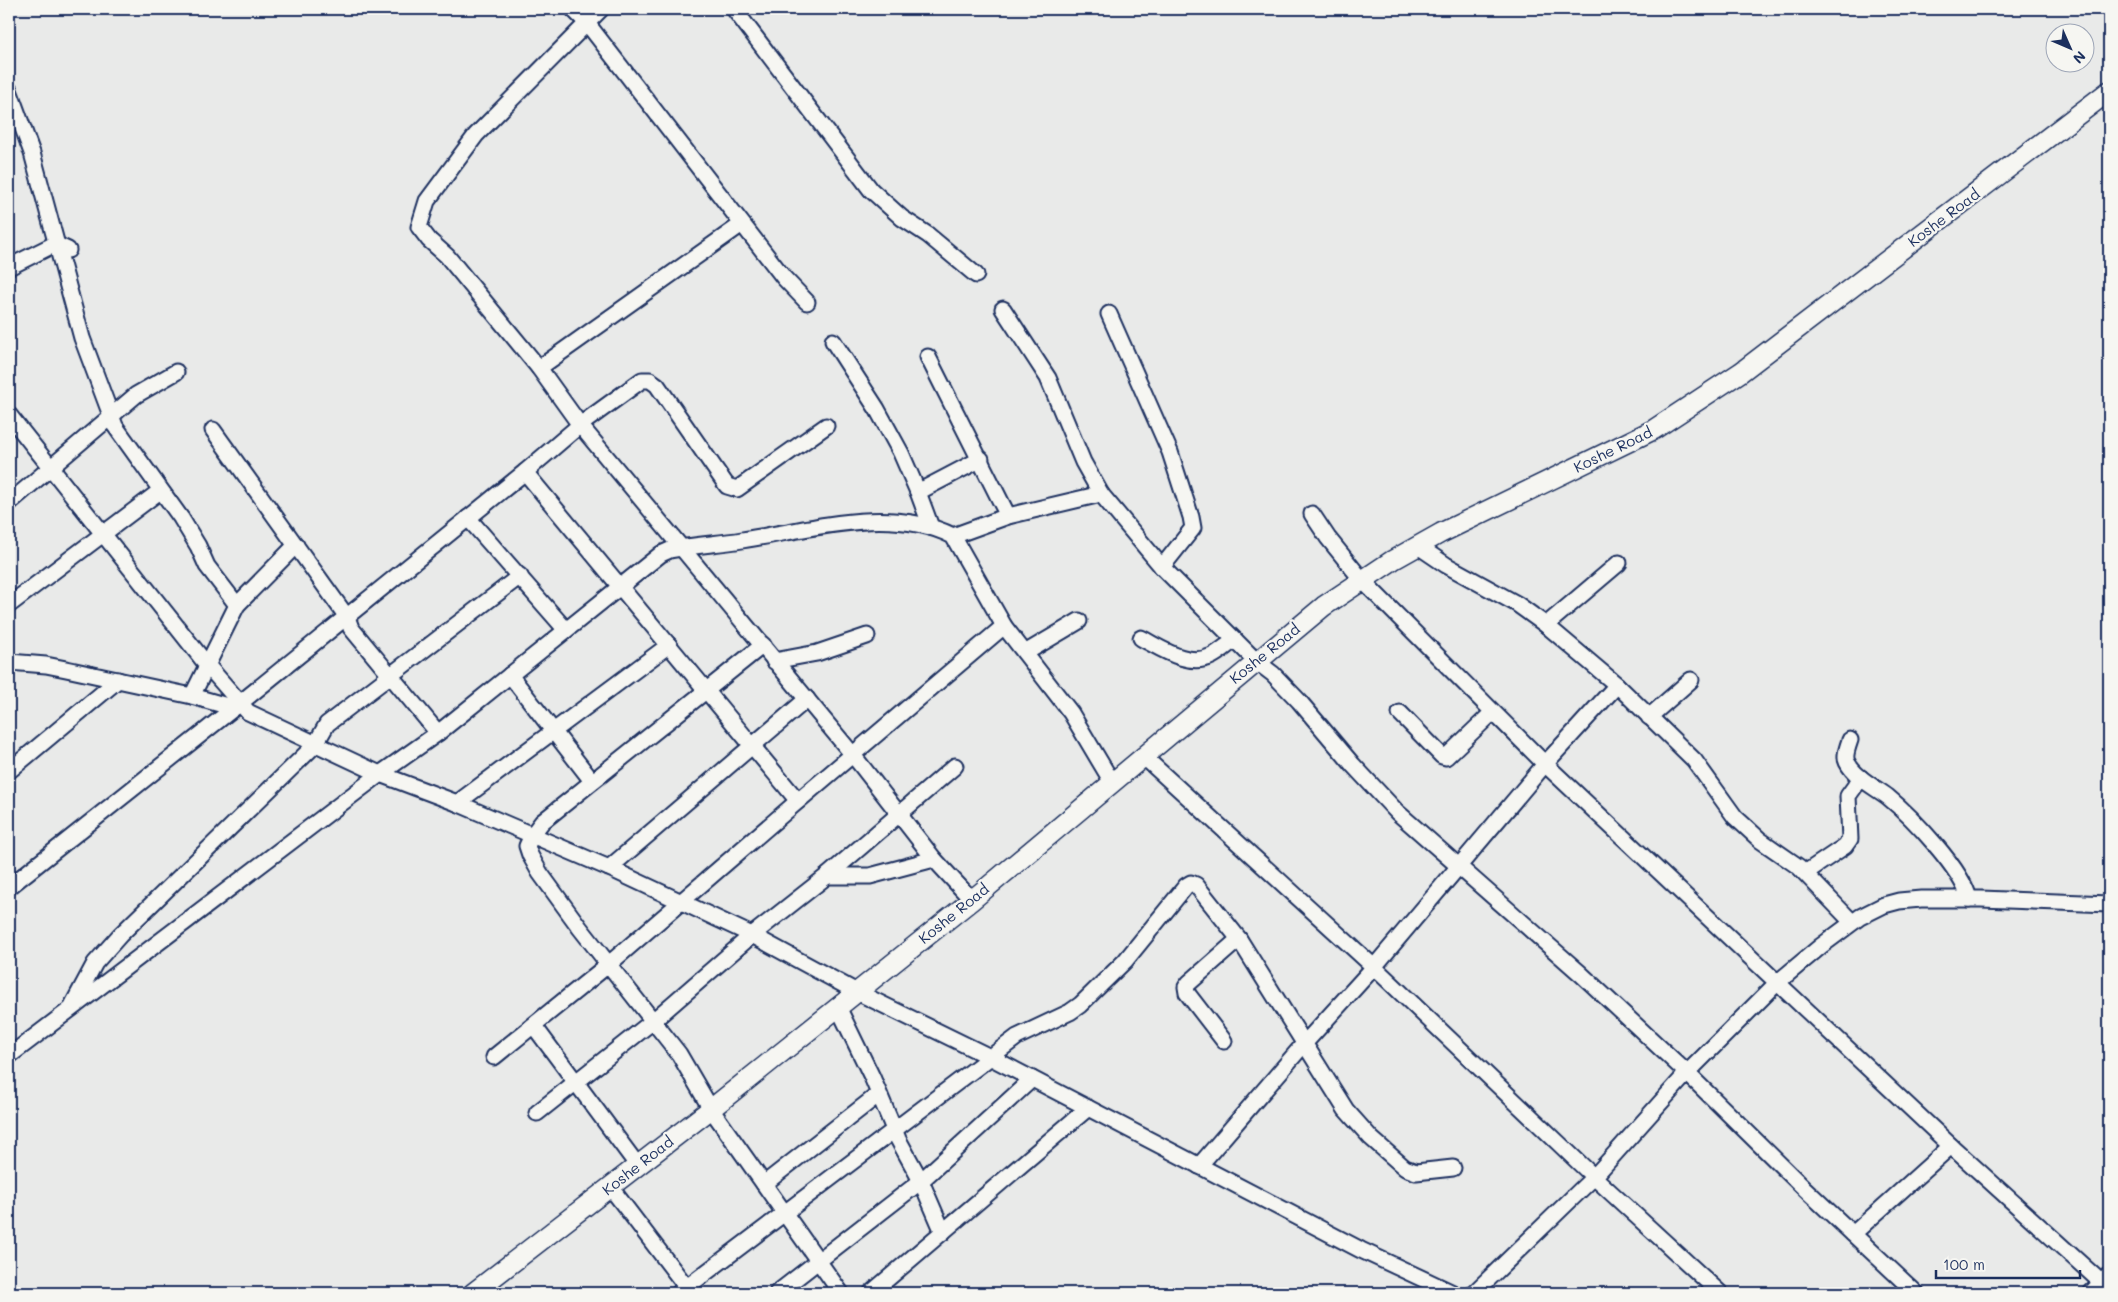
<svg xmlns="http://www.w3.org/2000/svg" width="2118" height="1302" viewBox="0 0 2118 1302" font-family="Mali,sans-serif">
<rect width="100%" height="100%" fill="#e9eae9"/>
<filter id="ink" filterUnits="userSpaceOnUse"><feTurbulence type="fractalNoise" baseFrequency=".02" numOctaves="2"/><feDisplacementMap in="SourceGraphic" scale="10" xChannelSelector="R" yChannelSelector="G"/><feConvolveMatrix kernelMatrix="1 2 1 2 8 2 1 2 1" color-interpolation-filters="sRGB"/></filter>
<g filter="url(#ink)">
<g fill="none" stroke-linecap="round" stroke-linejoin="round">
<!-- minor casing -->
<g stroke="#1b2f5e" stroke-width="19">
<g id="minor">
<polyline points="573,9 587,23 784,278 807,302"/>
<polyline points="601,9 476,135 427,201 419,227 429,240 447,256 539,368 580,425 853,755 934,859"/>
<polyline points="734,9 871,190 902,218 928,235 976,275"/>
<polyline points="9,90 32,153 82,338 115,426 181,518 198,546 207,566 237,605"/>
<polyline points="9,267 55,244 68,250"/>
<polyline points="1003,309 1048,378 1083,462 1101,494 1162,567 1256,661 1273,674 1299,701 1353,765 1397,812 1581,974 1687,1073 1805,1189 1916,1293"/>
<polyline points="1109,314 1170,452 1191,517 1193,528 1162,567"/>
<polyline points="833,341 877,409 901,453 918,492 981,459"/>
<polyline points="928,357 1008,516"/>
<polyline points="539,368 742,224"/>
<polyline points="9,415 207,665 248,712 380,774 457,803 609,868 752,935 857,992 990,1057 1361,1250 1453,1293"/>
<polyline points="213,430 347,617 351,628 438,733"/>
<polyline points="525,472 798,801"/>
<polyline points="918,492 931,527"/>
<polyline points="9,503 136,395 176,372"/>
<polyline points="1312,514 1328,538 1362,580 1545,764 1951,1146 2102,1283"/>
<polyline points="468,518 566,630"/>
<polyline points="953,536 1008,516 1101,494"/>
<polyline points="1418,546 1446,565 1517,604 1546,625 1617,685 1694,760 1735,817 1760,840 1799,867 1852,922"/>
<polyline points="9,605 160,491"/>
<polyline points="1546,625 1619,563"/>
<path d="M1141,638C1161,648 1188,668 1212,656C1220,652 1227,645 1235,640"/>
<polyline points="763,645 542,822 532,835 527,846 530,855 540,873 580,928 679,1054 711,1109 841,1293"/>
<polyline points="1025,653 1079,621"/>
<polyline points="774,661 817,653 867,636"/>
<polyline points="9,662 46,665 66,669 192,696 234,708"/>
<polyline points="510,675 592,781"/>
<polyline points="192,696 237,605 296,545"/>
<polyline points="1400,713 1442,756 1446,757 1493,712"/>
<polyline points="1649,717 1691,680"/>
<path d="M1850,740C1848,746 1844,756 1847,762C1855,778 1875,787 1888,797C1911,816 1963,870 1969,899"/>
<polyline points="1143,756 1374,967 1594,1177 1720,1293"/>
<polyline points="9,771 118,680"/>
<polyline points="457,803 669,645"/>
<polyline points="609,868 807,699"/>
<polyline points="1805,873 1845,846 1850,839 1848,796 1861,778"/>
<polyline points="827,876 870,876 934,859 972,900"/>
<polyline points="9,887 234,708 525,472 580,425 642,380 650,380 657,385 727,486 737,489 826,426"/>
<polyline points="73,1004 95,963 120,935 315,745 327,724 520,576"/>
<polyline points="838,1007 872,1077 898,1139 921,1181 943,1232"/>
<polyline points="534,1026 638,1166"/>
<polyline points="1224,1041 1187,993 1186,987 1189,983 1239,939"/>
<path d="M9,1056L380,774L438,733L661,554L670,550C694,545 718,544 742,540C809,530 889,504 953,536L1004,626L1071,713L1112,782"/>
<polyline points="494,1057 609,964 798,801 1004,626"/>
<polyline points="537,1113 653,1021 752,935 827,876 955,766"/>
<polyline points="1199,1166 1303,1045 1374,967 1545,764 1617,685"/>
<polyline points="764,1184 879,1094"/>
<polyline points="611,1188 691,1293"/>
<polyline points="1853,1234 1951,1146"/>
<polyline points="679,1293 1017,1037 1070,1012 1080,1005 1125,961 1186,886 1191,883 1196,885 1239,939 1346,1110 1371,1138 1405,1168 1416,1172 1453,1168"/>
<polyline points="777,1293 921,1181 1032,1079"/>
<polyline points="871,1293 1088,1108"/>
<polyline points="1474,1293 1594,1177 1687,1073 1778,982 1821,946 1860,917 1884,905 1899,901 1921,899 1981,899 2109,904"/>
<polyline points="2091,1293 2109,1275"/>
</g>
</g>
<!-- major casing -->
<g stroke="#1b2f5e" stroke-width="22">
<polyline id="major" points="473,1293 711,1109 972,900 1324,606 1393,560 1441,533 1653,430 1741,372 2109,91"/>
</g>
<!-- minor -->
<use href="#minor" stroke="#f6f6f2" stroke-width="15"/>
<!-- major -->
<use href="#major" stroke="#f6f6f2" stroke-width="19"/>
</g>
</g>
<g text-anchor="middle" stroke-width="4.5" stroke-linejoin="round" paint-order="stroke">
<!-- street labels -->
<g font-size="15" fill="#1b2f5e" stroke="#f6f6f2">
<text transform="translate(1944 218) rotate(-37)" y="5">Koshe Road</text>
<text transform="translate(1613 450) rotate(-26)" y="5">Koshe Road</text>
<text transform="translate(1265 654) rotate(-39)" y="5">Koshe Road</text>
<text transform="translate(954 914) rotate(-39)" y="5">Koshe Road</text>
<text transform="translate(638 1166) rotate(-38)" y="5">Koshe Road</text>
</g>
</g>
<!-- margin -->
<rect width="2118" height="1302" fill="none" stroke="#f6f6f2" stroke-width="30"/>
<rect x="15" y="15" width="2088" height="1272" fill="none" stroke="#1b2f5e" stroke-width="2" filter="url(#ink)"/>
<!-- north arrow -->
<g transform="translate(2070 48) rotate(135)"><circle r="24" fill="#f6f6f2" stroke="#9ea6b7"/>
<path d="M0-4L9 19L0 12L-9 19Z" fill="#1b2f5e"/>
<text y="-8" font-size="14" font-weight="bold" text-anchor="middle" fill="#1b2f5e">N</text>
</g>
<!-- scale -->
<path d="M1936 1270v8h144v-8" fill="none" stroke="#1b2f5e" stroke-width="2.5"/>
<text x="1943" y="1270" font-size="15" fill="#1b2f5e" stroke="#f6f6f2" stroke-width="4" paint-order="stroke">100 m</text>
</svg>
